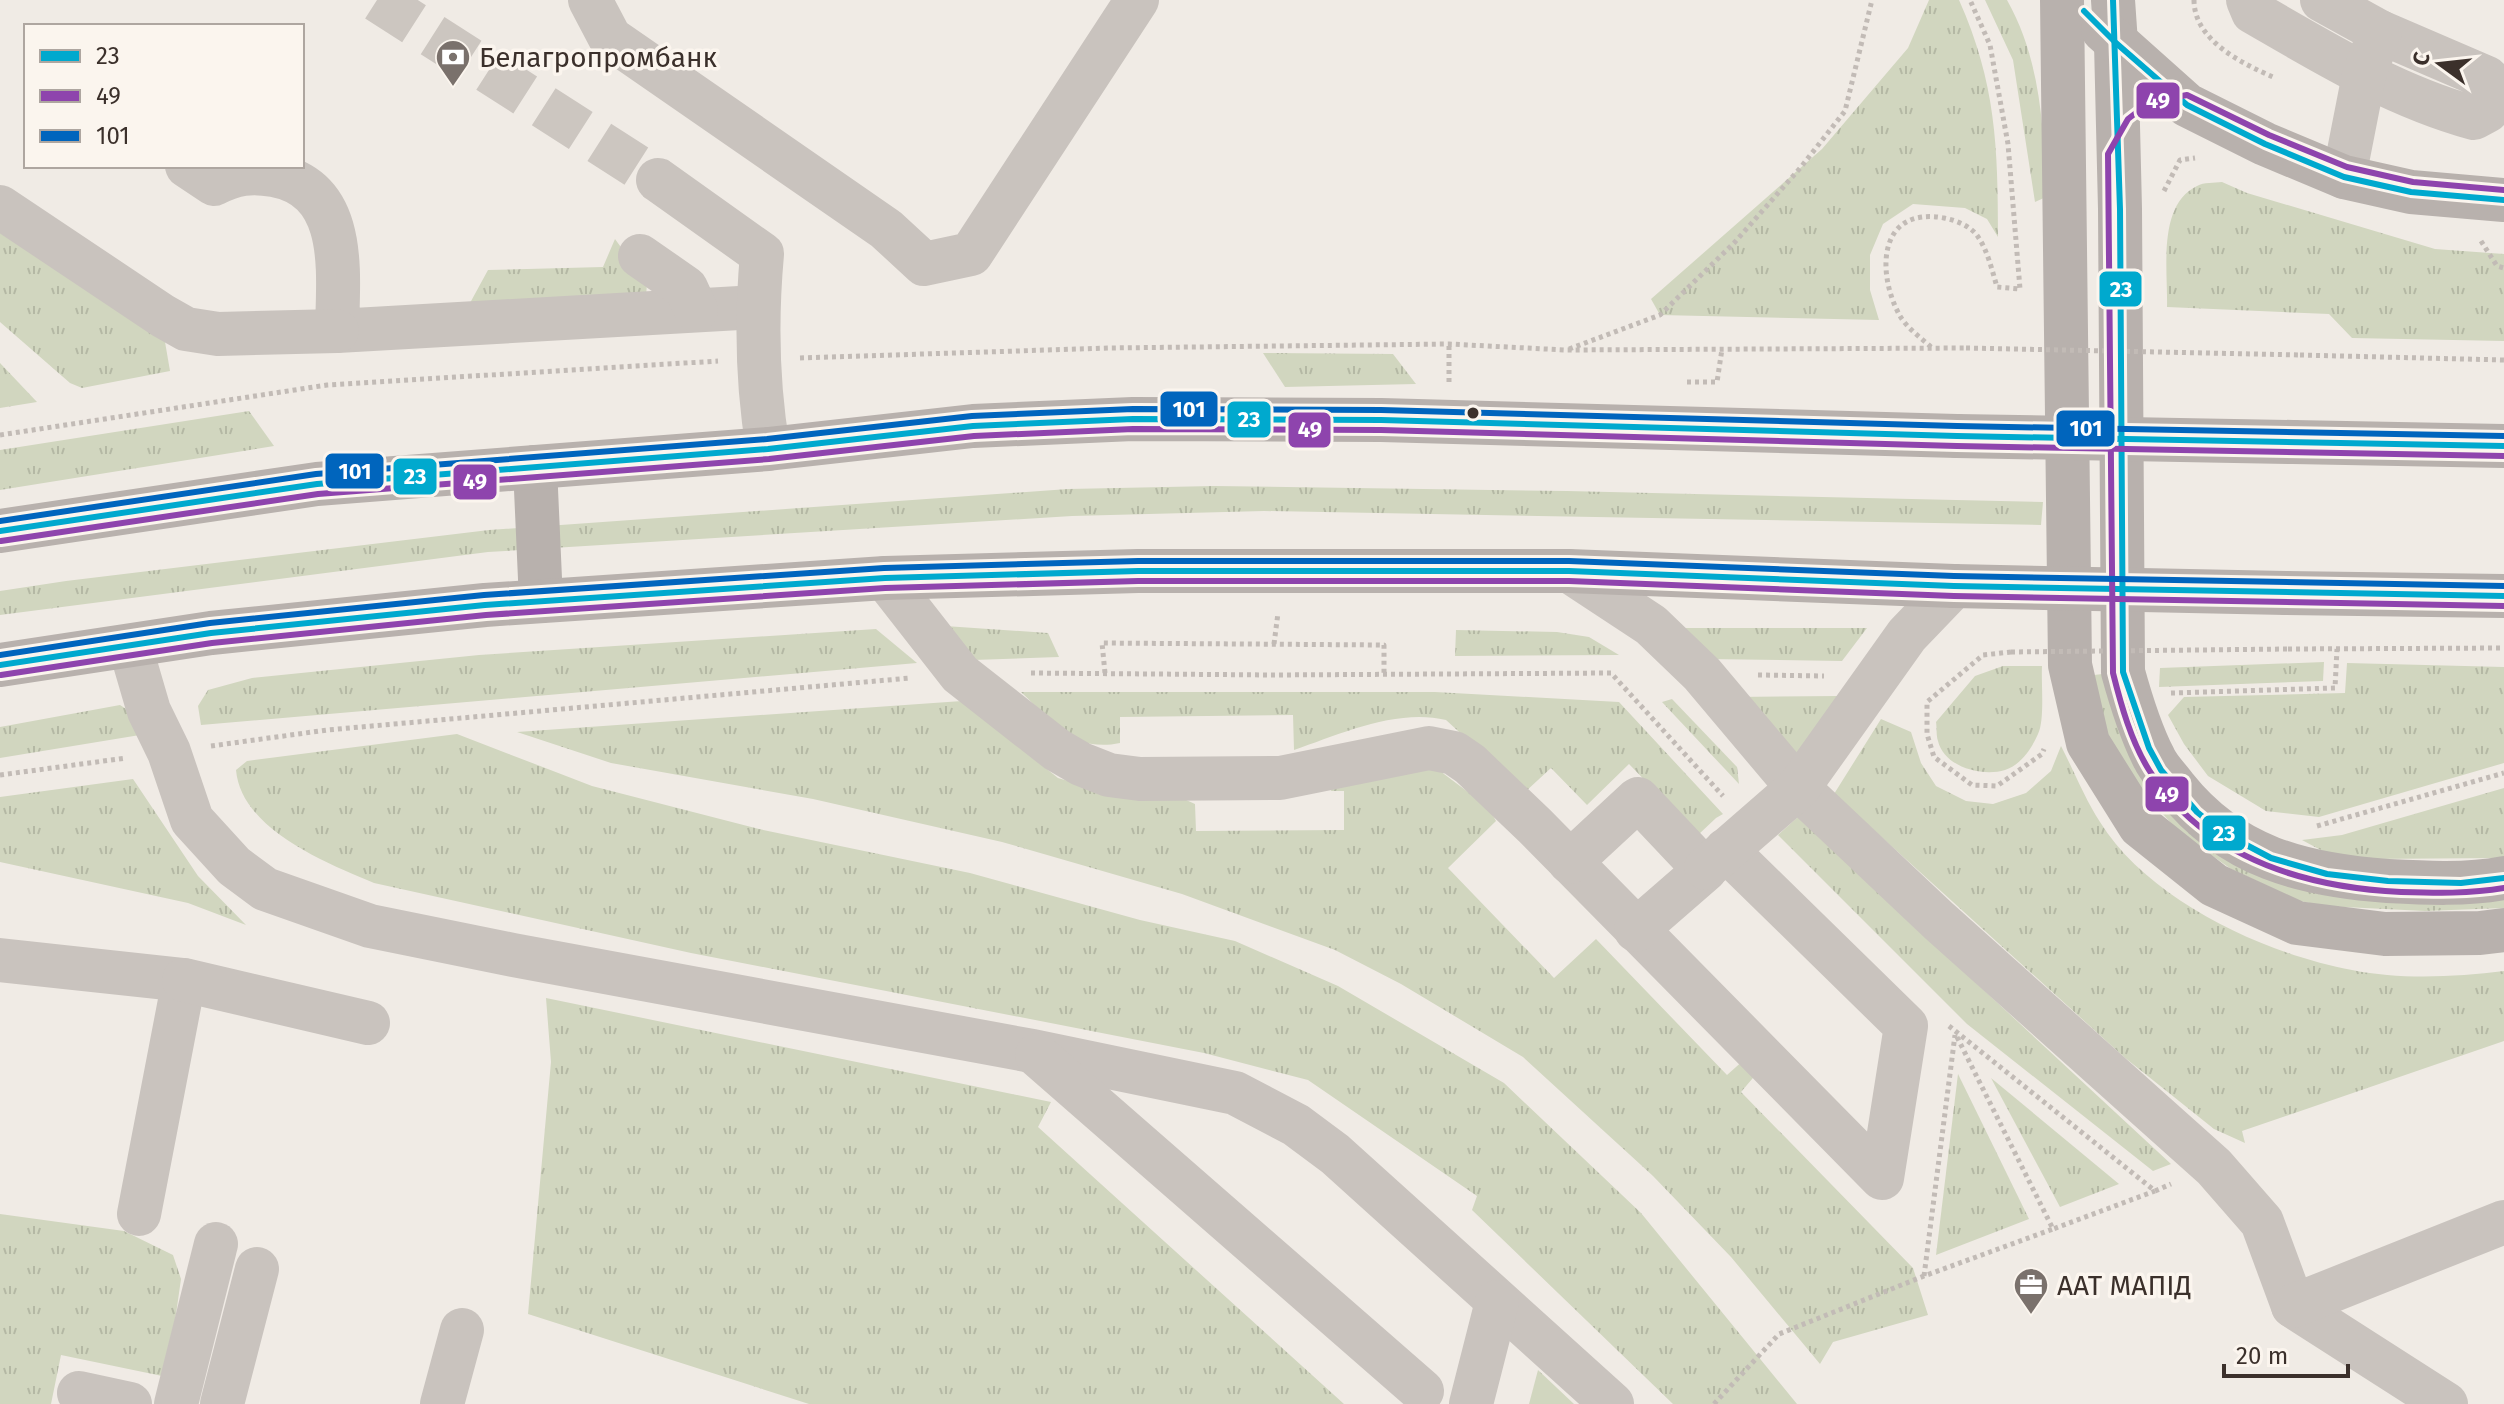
<svg xmlns="http://www.w3.org/2000/svg" width="2504" height="1404" viewBox="0 0 2504 1404" font-family="'Fira Sans',sans-serif">
<defs>
<pattern id="grass-tufts" width="24" height="20" patternUnits="userSpaceOnUse" patternTransform="scale(2)"><rect width="24" height="20" fill="#d1d6bf"/><path d="M3 7l-1-3M5 7V3M7 7l1-3M15 17l-1-3M17 17v-4M19 17l1-3" fill="none" stroke="#b4b8a4"/></pattern>
</defs>
<rect width="100%" height="100%" fill="#f0ebe5"/>
<!-- grass -->
<g fill="url(#grass-tufts)">
<path d="M1929,0H1959C1996,83 1998,147 1998,237L1987,219L1965,208L1913,204L1883,224L1870,255V290L1879,320L1660,315L1651,299L1822,149L1908,48Z"/>
<path d="M1985,0H2007C2041,60 2044,130 2046,197L2035,202L2013,60Z"/>
<path d="M2222,182L2247,193L2435,249L2504,254V341L2352,338L2329,314L2167,307C2168,271 2157,205 2197,186C2204,182 2214,183 2222,182Z"/>
<polygon points="0,228 164,336 170,371 82,388 70,383 0,322"/>
<polygon points="615,239 647,283 646,297 470,303 488,270 603,267"/>
<polygon points="1263,353 1393,354 1416,384 1285,387"/>
<polygon points="0,363 37,402 0,408"/>
<polygon points="249,411 274,446 0,490 0,450"/>
<polygon points="1214,486 1567,491 2043,502 2041,525 1264,511 1072,516 488,552 0,615 0,591 66,581 489,530 1068,489"/>
<polygon points="945,626 1048,633 1059,657 973,660"/>
<polygon points="1674,628 1867,628 1842,661 1705,659"/>
<polygon points="876,629 917,663 201,725 198,706 208,690 252,678 479,655"/>
<polygon points="1456,630 1557,632 1589,637 1619,655 1455,656"/>
<polygon points="2324,662 2323,681 2159,687 2160,668"/>
<polygon points="2347,663 2504,667 2504,763 2319,817 2266,811 2208,776 2184,744 2168,715 2184,697 2345,693"/>
<path d="M2003,666H2042C2041,684 2045,719 2038,734C2032,748 2021,765 2005,770C1982,777 1944,767 1938,741C1936,735 1937,728 1936,722L1975,676Z"/>
<polygon points="2111,673 2216,841 2504,891 2504,908 2425,911 2324,906 2300,901 2231,869 2179,832 2144,793 2104,729 2094,675"/>
<path d="M1021,692H1435L1619,702L1723,814L1716,818L1698,835L1629,764L1587,805L1551,768L1525,792L1446,720C1397,708 1340,734 1294,750L1293,715L1120,717V743C1073,753 1052,721 1021,692Z"/>
<polygon points="1838,696 1800,760 1734,697"/>
<polygon points="1672,699 1737,767 1739,784 1662,702"/>
<polygon points="962,701 1058,778 1092,788 1166,791 1195,804 1196,831 1344,830 1344,791 1331,791 1334,779 1420,756 1488,807 1496,821 1448,868 1554,978 1596,939 1727,1075 1745,1059 1758,1072 1741,1092 1913,1268 1928,1315 1833,1342 1820,1364 1731,1257 1653,1176 1523,1057 1401,984 1335,950 1182,894 1002,842 813,799 611,763 517,732"/>
<polygon points="120,705 134,714 146,734 0,758 0,727"/>
<path d="M1881,719L1911,732L1921,763L1936,786L1966,801L1993,804L2026,793L2051,771L2061,746C2074,771 2085,799 2100,822C2148,900 2265,954 2352,970C2401,980 2455,977 2504,971V1041L2242,1131L2245,1143L2214,1129L2124,1057L1834,794Z"/>
<path d="M457,734L592,786L759,829L970,873L1140,920L1235,941L1338,986L1504,1083L1641,1213L1797,1404H1673L1472,1210L1477,1196L1308,1080L1204,1053L691,953L374,883C326,863 241,829 236,770L247,761Z"/>
<polygon points="133,779 198,876 246,925 188,903 0,862 0,797"/>
<polygon points="2504,788 2504,858 2364,859 2328,854 2302,840 2342,835"/>
<polygon points="1800,815 1974,981 2171,1164 2153,1171 1967,1024 1778,835"/>
<polygon points="546,998 1051,1102 1038,1127 1344,1404 809,1404 528,1314 551,1062"/>
<polygon points="1958,1074 2029,1219 1936,1255"/>
<polygon points="1991,1078 2119,1184 2060,1207"/>
<polygon points="0,1214 124,1231 173,1255 181,1279 167,1377 61,1355 51,1404 0,1404"/>
<polygon points="1538,1370 1574,1404 1529,1404"/>
</g>
<g fill="none" stroke-linecap="round" stroke-linejoin="round">
<!-- minor-tunnel -->
<polyline stroke="#ccc6c0" stroke-width="44" stroke-dasharray="44 22" stroke-linecap="butt" points="377,0 658,180"/>
<!-- path -->
<g stroke="#c2bbb6" stroke-width="5" stroke-dasharray="4 4" stroke-linecap="butt">
<path d="M2194,0C2194,40 2241,63 2273,77"/>
<polyline points="2164,191 2180,160 2195,158"/>
<polyline points="2481,241 2497,266 2504,268"/>
<path d="M1931,347C1921,338 1907,328 1900,316C1876,273 1878,206 1944,218C1955,220 1968,225 1976,234C1987,248 1992,270 1997,287L2020,289L2008,144L1990,45L1970,0"/>
<polyline points="1569,349 1660,315 1734,243 1801,167 1845,111 1872,0"/>
<polyline points="2300,355 2504,360"/>
<polyline points="800,358 1109,348 1449,344 1565,350 1966,348"/>
<polyline points="1449,382 1449,344"/>
<polyline points="1687,382 1717,382 1722,349"/>
<polyline points="0,435 327,385 718,361"/>
<polyline points="1274,644 1278,613"/>
<polyline points="2288,649 2504,648"/>
<polyline points="2011,652 1983,655 1927,702 1927,734 1934,757 1972,785 1997,786 2042,754 2044,749"/>
<polyline points="1031,673 1273,675 1611,673 1723,796"/>
<polyline points="1105,673 1102,643 1384,645 1384,674"/>
<polyline points="1758,675 1824,676"/>
<polyline points="2171,693 2335,688 2337,649"/>
<polyline points="211,746 327,730 910,678"/>
<polyline points="0,775 126,758"/>
<polyline points="2317,826 2504,773"/>
<polyline points="1949,1026 2155,1191 2171,1184"/>
<polyline points="1957,1037 2053,1229 2155,1191"/>
<polyline points="1924,1276 1955,1035"/>
<polyline points="1714,1404 1779,1334 1924,1276 2053,1229"/>
</g>
<!-- minor -->
<g stroke="#c9c3be" stroke-width="44">
<polyline points="590,0 610,38 886,229 924,264 971,254 1137,0"/>
<path d="M2248,0L2253,12C2324,53 2394,96 2474,118L2487,111L2493,94L2487,78L2380,32"/>
<polyline points="2322,0 2380,32 2364,75 2344,177"/>
<path d="M187,166L214,184C235,173 251,171 274,175C349,189 338,273 337,331L757,307"/>
<path d="M658,180L762,254C756,320 757,383 768,449"/>
<polyline points="0,207 163,316 186,329 218,334 337,331"/>
<polyline points="640,256 686,288 696,310"/>
<polyline points="1569,571 1651,625 1702,674 1798,788 1939,921 2214,1167 2262,1222 2293,1306 2446,1404"/>
<polyline points="885,578 960,674 1057,750 1081,764 1109,775 1140,779 1280,778 1429,748 1454,753 1470,764 1535,826 1882,1178 1906,1026 1726,850"/>
<polyline points="130,646 149,711 169,752 192,820 234,866 265,889 370,926 513,955 1032,1051 1235,1093 1296,1125 1335,1154 1612,1404"/>
<polyline points="1570,862 1638,799 1705,870 1636,930"/>
<polyline points="1706,868 1798,788 1907,635 1954,586"/>
<polyline points="0,960 184,980 139,1214"/>
<polyline points="184,980 368,1023"/>
<polyline points="1037,1055 1422,1391"/>
<polyline points="2293,1306 2504,1222"/>
<polyline points="79,1393 130,1404"/>
<polyline points="176,1404 216,1244"/>
<polyline points="222,1404 257,1269"/>
<polyline points="442,1404 462,1330"/>
<polyline points="1471,1404 1497,1302"/>
</g>
<!-- major -->
<g stroke="#b8b1ad" stroke-width="44">
<polyline points="2062,0 2070,665 2088,743 2140,826 2214,885 2297,923 2385,934 2480,933 2504,930"/>
<path d="M2113,0L2116,43L2120,209L2123,672C2131,701 2140,731 2154,758C2159,769 2169,778 2176,788C2231,857 2303,875 2388,881C2425,883 2467,885 2504,878"/>
<polyline points="2103,30 2187,105 2265,144 2344,177 2411,192 2504,200"/>
<polyline points="2293,442 2504,446"/>
<polyline points="535,467 541,601"/>
<polyline points="0,531 317,484 768,449 973,426 1133,419 1381,420 1957,436"/>
<polyline points="2286,593 2504,596"/>
<polyline points="0,665 211,633 485,605 885,578 1138,571 1569,571 1954,586"/>
</g>
<!-- path-bridge -->
<g stroke="#c2bbb6" stroke-width="5" stroke-dasharray="4 4" stroke-linecap="butt">
<polyline points="1966,348 2300,355"/>
<polyline points="2011,652 2288,649"/>
</g>
<!-- major-bridge -->
<g stroke="#b8b1ad" stroke-width="44">
<polyline points="1957,436 2293,442"/>
<polyline points="1954,586 2286,593"/>
</g>
<!-- bus-1 casing -->
<g stroke="#fbf5ee" stroke-width="12">
<g id="bus-1">
<polyline points="2113,0 2120,209 2123,672 2149,748 2161,770 2197,812 2220,831 2271,858 2327,874 2388,881 2461,883 2504,878"/>
<polyline points="2084,11 2116,43 2187,105 2265,144 2344,177 2411,192 2504,200"/>
<polyline points="0,531 317,484 768,449 973,426 1133,419 1381,420 1957,436 2504,446"/>
<polyline points="0,665 211,633 485,605 885,578 1138,571 1569,571 1954,586 2504,596"/>
</g>
</g>
<!-- bus-2 casing -->
<g stroke="#fbf5ee" stroke-width="12">
<g id="bus-2">
<path d="M2504,190L2413,182L2347,167L2269,135L2187,95L2150,102L2128,119L2108,154L2113,673C2121,705 2131,741 2149,770C2205,858 2302,887 2401,892C2435,893 2470,894 2504,888"/>
<polyline points="1,541 318,494 769,459 974,436 1133,429 1381,430 1957,446 2504,456"/>
<polyline points="1,675 212,643 486,615 885,588 1138,581 1569,581 1954,596 2504,606"/>
</g>
</g>
<!-- bus-3 casing -->
<g stroke="#fbf5ee" stroke-width="12">
<g id="bus-3">
<polyline points="0,521 316,474 767,439 972,416 1133,409 1381,410 1957,426 2504,436"/>
<polyline points="0,655 210,623 484,595 884,568 1138,561 1569,561 1954,576 2504,586"/>
</g>
</g>
<!-- bus-1 -->
<use href="#bus-1" stroke="#00a9ce" stroke-width="6"/>
<!-- bus-2 -->
<use href="#bus-2" stroke="#8e44ad" stroke-width="6"/>
<!-- bus-3 -->
<use href="#bus-3" stroke="#0065bd" stroke-width="6"/>
</g>
<!-- icons -->
<defs>
<g id="bank-pin" transform="scale(1.8)"><path d="M0 17L-7.5 6A9.5 9.5 0 1 1 7.5 6Z" fill="#7a716c" stroke="#fbf5ee"/><path d="M-6-4H6V4H-6ZM0-2.3a2.3 2.3 0 1 0 0 4.6a2.3 2.3 0 1 0 0-4.6Z" fill="#fff"/></g>
<g id="office-pin" transform="scale(1.8)"><path d="M0 17L-7.5 6A9.5 9.5 0 1 1 7.5 6Z" fill="#7a716c" stroke="#fbf5ee"/><path d="M-6-3h4V-5.5h4V-3h4V5H-6ZM-1-4.5V-3h2v-1.5ZM-6 0V1H6V0Z" fill="#fff"/></g>
</defs>
<g fill-rule="evenodd">
<use href="#bank-pin" x="453" y="57"/>
<use href="#office-pin" x="2031" y="1285"/>
</g>
<!-- markers -->
<circle fill="#3b302b" stroke="#fbf5ee" stroke-width="3" cx="1473" cy="413" r="7"/>
<g text-anchor="middle" stroke-width="7" stroke-linejoin="round" paint-order="stroke">
<!-- poi labels -->
<g font-size="28" fill="#3b302b" stroke="#fbf5ee" text-anchor="start">
<text x="479" y="67">Белагропромбанк</text>
<text x="2057" y="1295">ААТ МАПІД</text>
</g>
</g>
<g stroke="#fbf5ee" stroke-width="3">
<rect x="2135" y="81" width="46" height="39" rx="8" fill="#8e44ad"/>
<rect x="2098" y="270" width="45" height="38" rx="8" fill="#00a9ce"/>
<rect x="1159" y="390" width="60" height="38" rx="8" fill="#0065bd"/>
<rect x="1226" y="400" width="46" height="39" rx="8" fill="#00a9ce"/>
<rect x="2055" y="409" width="61" height="39" rx="8" fill="#0065bd"/>
<rect x="1287" y="411" width="45" height="38" rx="8" fill="#8e44ad"/>
<rect x="324" y="452" width="61" height="38" rx="8" fill="#0065bd"/>
<rect x="392" y="457" width="46" height="39" rx="8" fill="#00a9ce"/>
<rect x="452" y="463" width="46" height="38" rx="8" fill="#8e44ad"/>
<rect x="2144" y="775" width="46" height="38" rx="8" fill="#8e44ad"/>
<rect x="2201" y="814" width="46" height="38" rx="8" fill="#00a9ce"/>
</g>
<g font-size="22" text-anchor="middle" font-weight="bold" fill="#fff">
<text x="2158" y="108">49</text>
<text x="2121" y="297">23</text>
<text x="1189" y="417">101</text>
<text x="1249" y="427">23</text>
<text x="2086" y="436">101</text>
<text x="1310" y="437">49</text>
<text x="355" y="479">101</text>
<text x="415" y="484">23</text>
<text x="475" y="489">49</text>
<text x="2167" y="802">49</text>
<text x="2224" y="841">23</text>
</g>
<!-- legend -->
<rect x="24" y="24" width="280" height="144" fill="#fbf5ee" stroke="#aea6a0" stroke-width="2"/>
<rect x="40" y="50" width="40" height="12" fill="#00a9ce" stroke="#aea6a0" stroke-width="2"/>
<text x="96" y="64" font-size="24" fill="#3b302b">23</text>
<rect x="40" y="90" width="40" height="12" fill="#8e44ad" stroke="#aea6a0" stroke-width="2"/>
<text x="96" y="104" font-size="24" fill="#3b302b">49</text>
<rect x="40" y="130" width="40" height="12" fill="#0065bd" stroke="#aea6a0" stroke-width="2"/>
<text x="96" y="144" font-size="24" fill="#3b302b">101</text>
<!-- north arrow -->
<g transform="translate(2440 64) rotate(285)" stroke="#fbf5ee" stroke-width="6" paint-order="stroke">
<path d="M0-6L14 30L0 20L-14 30Z" fill="#3b302b"/>
<text y="-12" font-size="22" font-weight="bold" text-anchor="middle" fill="#3b302b">С</text>
</g>
<!-- scale -->
<path d="M2224 1364v12h124v-12" fill="none" stroke="#3b302b" stroke-width="4"/>
<text x="2236" y="1364" font-size="24" fill="#3b302b" stroke="#fbf5ee" stroke-width="6" paint-order="stroke">20 m</text>
</svg>
